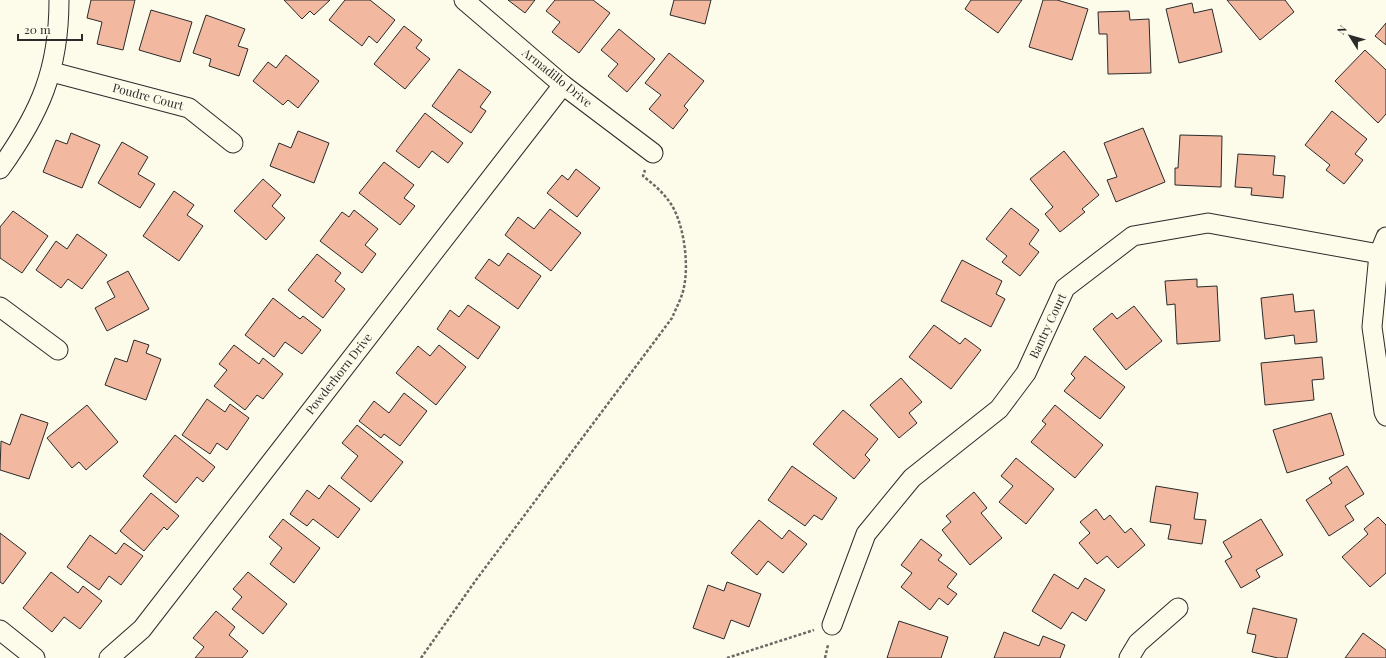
<svg xmlns="http://www.w3.org/2000/svg" width="1386" height="658" viewBox="0 0 1386 658" font-family="'Playfair Display',serif">
<rect width="100%" height="100%" fill="#fdfbea"/>
<!-- building -->
<g fill="#f2b8a0" stroke="#2b2b2b">
<polygon points="91,0 135,0 123,50 97,44 102,22 87,18"/>
<polygon points="284,0 330,0 314,15 310,11 302,19"/>
<polygon points="345,0 370,0 395,20 377,43 369,36 362,46 329,20"/>
<polygon points="508,0 535,0 525,13"/>
<polygon points="555,0 593,0 610,13 579,53 552,32 560,22 546,11"/>
<polygon points="674,0 711,0 705,24 670,15"/>
<polygon points="971,0 1022,0 998,33 965,9"/>
<polygon points="1043,0 1057,0 1088,9 1072,60 1029,47"/>
<polygon points="1227,0 1285,0 1294,12 1260,40"/>
<polygon points="1192,3 1194,13 1212,9 1222,52 1179,63 1166,9"/>
<polygon points="151,10 192,22 180,62 139,50"/>
<polygon points="1129,11 1130,20 1149,19 1151,73 1108,74 1107,34 1099,34 1098,12"/>
<polygon points="206,15 245,29 238,46 248,49 239,76 209,66 211,59 193,53"/>
<polygon points="1386,23 1386,45 1375,36"/>
<polygon points="404,26 422,40 416,48 430,59 405,89 374,64"/>
<polygon points="619,29 655,59 627,92 608,76 618,64 601,50"/>
<polygon points="1365,50 1386,70 1386,114 1378,123 1335,81"/>
<polygon points="669,53 704,81 684,106 688,110 673,129 649,109 661,95 645,83"/>
<polygon points="286,55 319,81 298,108 288,100 283,105 253,81 268,62 276,68"/>
<polygon points="459,69 491,92 480,107 486,111 471,133 432,106"/>
<polygon points="1332,111 1367,139 1355,154 1363,160 1344,184 1326,170 1330,165 1305,145"/>
<polygon points="425,113 463,143 448,163 432,151 419,168 396,151"/>
<polygon points="1143,128 1165,182 1116,202 1107,180 1117,177 1104,143"/>
<polygon points="298,131 329,143 314,183 270,166 279,143 291,148"/>
<polygon points="71,133 100,145 82,188 43,172 56,140 67,144"/>
<polygon points="1180,135 1222,136 1221,187 1175,185 1175,168 1178,168"/>
<polygon points="122,142 148,157 138,174 155,184 140,208 98,183"/>
<polygon points="1064,151 1099,195 1082,209 1085,212 1060,232 1045,214 1053,207 1030,179"/>
<polygon points="1238,154 1275,156 1273,175 1285,176 1283,198 1251,195 1252,188 1235,187"/>
<polygon points="384,162 414,185 404,198 415,206 400,225 359,193"/>
<polygon points="576,169 600,188 577,217 547,193 562,175 568,180"/>
<polygon points="263,179 281,195 272,206 285,218 266,240 234,211"/>
<polygon points="174,191 194,205 187,215 203,226 179,261 143,236"/>
<polygon points="1011,208 1039,230 1029,244 1039,252 1020,276 1002,262 1007,256 986,239"/>
<polygon points="550,209 581,233 551,271 505,235 518,217 534,229"/>
<polygon points="354,210 378,229 365,245 376,254 362,273 320,241 342,212 349,217"/>
<polygon points="13,211 48,236 22,273 0,258 0,227"/>
<polygon points="77,234 107,255 82,289 68,279 61,288 36,270 56,241 67,249"/>
<polygon points="508,253 541,276 518,309 475,278 489,259 499,266"/>
<polygon points="317,254 341,273 335,281 345,289 323,318 288,290"/>
<polygon points="962,260 1002,281 996,294 1005,299 991,327 941,301"/>
<polygon points="128,271 149,309 107,331 95,308 115,297 107,282"/>
<polygon points="1197,279 1197,287 1217,286 1220,341 1177,344 1175,304 1167,305 1165,281"/>
<polygon points="1293,294 1295,312 1314,310 1317,342 1295,344 1294,335 1265,339 1261,298"/>
<polygon points="273,298 300,319 303,316 321,330 302,354 285,342 274,357 245,335"/>
<polygon points="468,305 500,327 478,359 437,329 450,310 459,317"/>
<polygon points="1134,306 1162,341 1126,370 1093,329 1112,313 1117,319"/>
<polygon points="934,325 960,344 965,338 981,350 951,389 909,357"/>
<polygon points="134,340 149,345 146,353 161,359 146,400 105,385 115,358 127,362"/>
<polygon points="234,345 259,364 263,358 283,374 263,399 257,395 245,410 214,386 227,370 219,364"/>
<polygon points="439,345 466,367 436,405 396,373 418,346 430,356"/>
<polygon points="1085,356 1125,387 1100,419 1064,391 1075,378 1071,374"/>
<polygon points="1322,357 1324,379 1312,380 1314,400 1265,405 1261,363"/>
<polygon points="901,378 922,402 909,413 917,423 899,438 870,405"/>
<polygon points="404,393 427,411 400,446 384,434 381,438 359,421 374,401 389,413"/>
<polygon points="207,399 225,412 230,404 249,418 227,450 217,443 210,454 182,435"/>
<polygon points="87,405 118,442 86,470 79,462 72,468 47,438"/>
<polygon points="1055,405 1103,445 1075,478 1031,442 1046,424 1042,421"/>
<polygon points="843,410 878,439 865,455 870,460 854,479 813,444"/>
<polygon points="1331,413 1344,455 1287,473 1273,430"/>
<polygon points="21,414 48,423 29,479 0,470 1,441 10,445"/>
<polygon points="357,425 403,462 371,502 341,478 358,456 342,443"/>
<polygon points="175,435 215,467 203,482 197,477 176,503 143,476"/>
<polygon points="1016,458 1054,489 1026,524 999,502 1013,486 1001,476"/>
<polygon points="792,466 837,498 822,520 814,515 805,526 768,500"/>
<polygon points="1347,466 1364,494 1345,506 1354,520 1329,536 1306,500 1332,483 1329,478"/>
<polygon points="329,485 360,509 338,538 313,519 307,526 290,514 307,490 319,499"/>
<polygon points="1156,486 1198,493 1194,519 1206,520 1202,544 1168,539 1171,525 1150,522"/>
<polygon points="974,492 987,508 981,513 1002,538 970,565 942,530 951,522 946,516"/>
<polygon points="151,493 179,516 167,530 164,527 144,551 120,531"/>
<polygon points="1096,509 1104,520 1110,515 1125,533 1131,528 1145,545 1118,568 1107,556 1097,564 1079,543 1090,533 1080,522"/>
<polygon points="1378,517 1386,525 1386,573 1370,587 1342,557 1368,534 1364,529"/>
<polygon points="283,519 320,548 294,583 270,564 282,548 269,537"/>
<polygon points="1261,519 1283,555 1256,570 1260,577 1241,588 1225,561 1232,557 1223,542"/>
<polygon points="759,520 782,539 789,530 807,544 783,573 768,561 757,575 731,553"/>
<polygon points="0,533 26,553 3,584 0,582"/>
<polygon points="90,535 116,554 124,543 143,556 121,585 109,576 99,590 67,567"/>
<polygon points="921,539 942,555 938,560 957,574 947,587 957,594 948,605 939,598 930,610 901,587 912,573 901,565"/>
<polygon points="51,572 78,593 83,586 102,601 80,629 64,617 52,632 23,608"/>
<polygon points="248,572 287,604 263,634 232,609 242,597 233,589"/>
<polygon points="1054,574 1078,589 1085,578 1105,590 1086,621 1072,612 1061,629 1032,611"/>
<polygon points="727,582 761,594 749,627 731,620 724,639 693,628 708,585 724,591"/>
<polygon points="1253,608 1297,619 1287,658 1278,658 1252,652 1256,635 1247,633"/>
<polygon points="216,611 235,627 229,635 248,651 242,658 195,658 204,647 193,638"/>
<polygon points="899,621 948,637 941,658 887,658"/>
<polygon points="1004,632 1039,646 1043,636 1065,645 1060,658 994,658"/>
<polygon points="1363,633 1386,650 1386,658 1345,658"/>
</g>
<g fill="none" stroke-linecap="round" stroke-linejoin="round">
<!-- street casing -->
<g stroke="#2b2b2b" stroke-width="21">
<g id="street">
<polyline points="464,0 563,85 653,153"/>
<polyline points="52,72 189,108 233,143"/>
<path d="M0,169C40,113 59,70 59,0"/>
<polyline points="1386,237 1379,254 1372,327 1384,412 1386,416"/>
<polyline points="0,307 58,350"/>
<polyline points="832,625 866,534 912,478 999,409 1026,373 1065,288 1133,236 1208,223 1379,254"/>
<polyline points="0,630 35,658"/>
<polyline points="109,658 142,629 563,85"/>
<polyline points="1129,658 1138,643 1178,608"/>
</g>
</g>
<!-- path -->
<g stroke="#6a6964" stroke-width="2.5" stroke-dasharray="3 2" stroke-linecap="butt">
<path d="M421,658L476,580L672,318C676,308 682,298 684,287C689,264 684,224 671,204C663,192 653,184 643,176L645,170"/>
<polyline points="727,658 814,630"/>
<polyline points="825,658 828,645"/>
</g>
<!-- street -->
<use href="#street" stroke="#fdfbea" stroke-width="19"/>
</g>
<g text-anchor="middle" stroke-width="3" stroke-linejoin="round" paint-order="stroke">
<!-- street labels -->
<g font-size="12" fill="#2b2b2b" stroke="#fdfbea">
<text transform="translate(557 78) rotate(39)" y="4">Armadillo Drive</text>
<text transform="translate(148 97) rotate(15)" y="4">Poudre Court</text>
<text transform="translate(1048 326) rotate(-65)" y="4">Bantry Court</text>
<text transform="translate(339 374) rotate(-52)" y="4">Powderhorn Drive</text>
</g>
</g>
<!-- north arrow -->
<g transform="translate(1350 36) rotate(307)" stroke="#fdfbea" stroke-width="3" paint-order="stroke">
<path d="M0-3L7 15L0 10L-7 15Z" fill="#2b2b2b"/>
<text y="-6" font-size="11" font-weight="bold" text-anchor="middle" fill="#2b2b2b">N</text>
</g>
<!-- scale -->
<path d="M18 34v6h64v-6" fill="none" stroke="#2b2b2b" stroke-width="2"/>
<text x="24" y="34" font-size="12" fill="#2b2b2b" stroke="#fdfbea" stroke-width="3" paint-order="stroke">20 m</text>
</svg>
